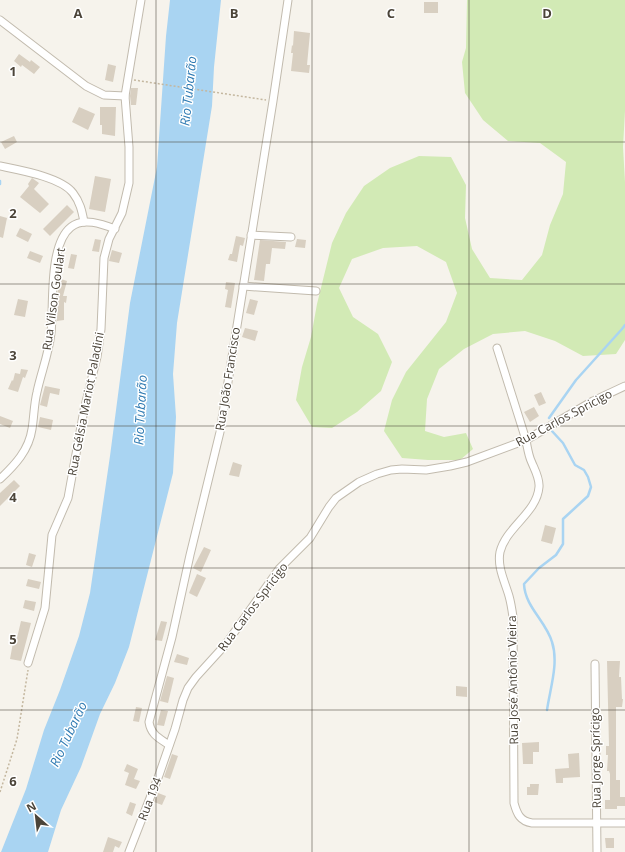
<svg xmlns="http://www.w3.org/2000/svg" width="625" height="852" viewBox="0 0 625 852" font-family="'Open Sans',sans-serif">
<rect width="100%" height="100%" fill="#f6f3ec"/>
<!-- green -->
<polygon fill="#d2eab5" points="467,0 625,0 625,111 623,147 625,182 625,340 616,354 583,356 555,341 525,331 493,334 464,349 439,369 427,399 425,431 444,437 466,433 473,449 460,460 428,460 402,458 384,431 392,400 406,372 446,322 457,293 446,262 417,246 383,248 352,259 339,288 353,317 378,334 392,362 381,391 357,412 332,428 312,427 296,400 302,367 311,337 317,304 332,243 346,213 364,186 390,168 419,156 451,157 466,185 465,218 472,249 490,278 522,280 542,255 550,225 563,194 566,162 540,143 508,141 483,120 465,93 462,62 466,48"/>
<!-- water -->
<polygon fill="#a9d4f2" points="170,0 221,0 214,67 212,106 177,323 173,374 176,417 173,473 129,647 115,683 100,714 81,767 61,810 48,852 1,852 26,789 44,730 60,690 79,636 90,593 110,456 130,303 157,167 166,36"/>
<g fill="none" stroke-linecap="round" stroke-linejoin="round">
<!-- stream -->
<g stroke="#a9d4f2" stroke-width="2.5">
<polyline points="0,181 0,184"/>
<polyline points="549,418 576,380 622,329 625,325"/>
<path d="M547,710C550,689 559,663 552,642C546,621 525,607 524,584L539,568L556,555L563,544V519L588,496L591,487L588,477L584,470L575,465L563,443L551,430"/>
</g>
</g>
<!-- building -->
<g fill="#d8cfc1">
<rect x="424" y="2" width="14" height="11"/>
<polygon points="294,31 310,33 307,65 310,65 309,73 291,71 293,53 291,53 292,45 293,46"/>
<polygon points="19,54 30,62 31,60 40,67 34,74 22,65 21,67 14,61"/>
<polygon points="108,64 116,66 113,82 105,80"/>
<polygon points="131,88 138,88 136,105 131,105 130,96"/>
<polygon points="79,107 95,114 88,130 72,122"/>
<polygon points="100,107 116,107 115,136 102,134 102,125 100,125"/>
<polygon points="14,136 17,142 5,149 1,142"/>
<polygon points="95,176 111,179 105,212 89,209"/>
<polygon points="32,178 39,183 34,189 49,204 40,213 20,197 29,186 28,184"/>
<polygon points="67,205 74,212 50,236 43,229"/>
<polygon points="0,216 7,218 3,238 0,237"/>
<polygon points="20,228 32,234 28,242 16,236"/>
<polygon points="236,236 245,238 243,246 240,245 237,262 228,260 230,254 232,254"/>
<polygon points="95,239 101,240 99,252 92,251"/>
<polygon points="297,239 306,240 305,248 295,247"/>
<polygon points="260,240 286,242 285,249 272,248 270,264 266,264 264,281 254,280"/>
<polygon points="112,250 122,253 119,263 109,261"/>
<polygon points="30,251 43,256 40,263 27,258"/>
<polygon points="71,254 77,255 74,269 68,268"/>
<polygon points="58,278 67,281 63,296 67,296 66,303 64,302 64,320 57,321"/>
<polygon points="226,282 235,283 231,308 225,307 228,290 225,289"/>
<polygon points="18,299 28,301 25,317 14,315"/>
<polygon points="250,299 258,301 254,315 246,313"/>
<polygon points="245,328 258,331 255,341 242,337"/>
<polygon points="21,369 28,370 25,378 23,377 18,392 8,389 12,380 13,381 15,373 20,374"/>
<polygon points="45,386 60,389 59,395 50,393 47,407 40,405"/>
<polygon points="541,392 546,403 539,406 534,395"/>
<polygon points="534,407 539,416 530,422 524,412"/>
<polygon points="0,416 13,421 10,428 0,424"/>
<polygon points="40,417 53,420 51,430 38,427"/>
<polygon points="233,462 242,465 239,477 229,475"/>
<polygon points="14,480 20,486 0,506 0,493"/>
<polygon points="545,525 556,528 552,544 541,541"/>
<polygon points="204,547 211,550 201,572 193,568"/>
<polygon points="29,553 36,555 32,567 26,565"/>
<polygon points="197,574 206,578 197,597 189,593"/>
<polygon points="28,579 41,582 39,589 26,586"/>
<polygon points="25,600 36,602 34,611 23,608"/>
<polygon points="21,621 31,623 21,661 10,659 14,637 17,638"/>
<polygon points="161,621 167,622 162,641 155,640"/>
<polygon points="177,654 189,658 187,665 174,662"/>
<polygon points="607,661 620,661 619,677 621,677 622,699 623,699 622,707 616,707 616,780 620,780 620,797 625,797 625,806 617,806 617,809 605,809 605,800 610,800 610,774 609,771 607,771 608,755 606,755 606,746 609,746"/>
<polygon points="167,676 174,678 168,703 160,701"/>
<polygon points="456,686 467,687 467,697 456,696"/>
<polygon points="136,707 142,708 139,722 133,721"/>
<polygon points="161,710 168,711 164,726 157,725"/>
<polygon points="539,742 539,752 533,752 533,764 523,764 522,743"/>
<polygon points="579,753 580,777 563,778 563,783 556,783 555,769 569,768 568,754"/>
<polygon points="172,754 178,756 170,779 164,777"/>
<polygon points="127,764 138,769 134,779 140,781 136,789 125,785 129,773 124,771"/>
<polygon points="530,784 539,784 538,795 527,795 527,787 530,787"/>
<polygon points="158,793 166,796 162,805 154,802"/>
<polygon points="130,802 136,804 132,816 126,813"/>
<polygon points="108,837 122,842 119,848 115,846 113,852 103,852"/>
<polygon points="605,838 614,838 614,848 606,848"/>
</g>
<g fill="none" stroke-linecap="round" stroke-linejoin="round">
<!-- minor casing -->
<g stroke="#c2bbae" stroke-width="9">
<g id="minor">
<polyline points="0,20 86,86 104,95 125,96"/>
<path d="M0,166C19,170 61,177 73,193C80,202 82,211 84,222"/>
<polyline points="251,235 291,237"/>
<polyline points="243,286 316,291"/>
<path d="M497,348L526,440C527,446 528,452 530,458C533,467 540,477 539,487C537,513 506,527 500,552C497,567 505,582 509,596C511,603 512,610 513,617L514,803C517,814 520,821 532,823H625"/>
<path d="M0,479C15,465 29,450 32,429C34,417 34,404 37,392C41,373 49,353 51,333C54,307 48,245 71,227C83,217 102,224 115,229"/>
<polyline points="28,663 45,608 52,535 68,498 84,410 97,357 101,329 104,258 109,239 122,213 129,183 129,147 125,96 141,0"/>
<polyline points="595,664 597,852"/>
<path d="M169,745C159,738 151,735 149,722L172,637L190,555L220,432L273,101L288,0"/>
<polyline points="129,852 159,775 175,729 183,700 188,688 196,677 226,644 279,569 310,538 329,507 336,498 359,482 377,474 391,470 402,469 426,470 450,466 467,462 526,440 593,401 625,386"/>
</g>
</g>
<!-- path -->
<g stroke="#c4b79f" stroke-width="1.5" stroke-dasharray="2 2" stroke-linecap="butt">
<polyline points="134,80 266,100"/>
<polyline points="0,792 17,739 28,670"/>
</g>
<!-- minor -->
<use href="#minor" stroke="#fff" stroke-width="7"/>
</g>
<!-- grid -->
<path fill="none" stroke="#4b4439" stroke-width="1" stroke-opacity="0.55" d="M156,0V852M312,0V852M469,0V852M0,142H625M0,284H625M0,426H625M0,568H625M0,710H625"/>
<g text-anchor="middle" stroke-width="3" stroke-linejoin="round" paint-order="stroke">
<!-- street labels -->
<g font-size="12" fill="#4b4439" stroke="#fff">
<text transform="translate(54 299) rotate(-82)" y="4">Rua Vilson Goulart</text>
<text transform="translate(228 379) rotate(-81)" y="4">Rua João Francisco</text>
<text transform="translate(86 404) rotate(-79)" y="4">Rua Gélsia Mariot Paladini</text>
<text transform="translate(564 418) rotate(-28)" y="4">Rua Carlos Spricigo</text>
<text transform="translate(253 607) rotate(-53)" y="4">Rua Carlos Spricigo</text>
<text transform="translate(513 680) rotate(-91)" y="4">Rua José Antônio Vieira</text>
<text transform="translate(596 758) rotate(-91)" y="4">Rua Jorge Sprícigo</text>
<text transform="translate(150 799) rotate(-69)" y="4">Rua 194</text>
</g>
<!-- water labels -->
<g font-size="13" font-style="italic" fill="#2e7ab2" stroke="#fff">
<text transform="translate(188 91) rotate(-84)" y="5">Rio Tubarão</text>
<text transform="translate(140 410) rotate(-87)" y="5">Rio Tubarão</text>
<text transform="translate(68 734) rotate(-65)" y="5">Rio Tubarão</text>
</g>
</g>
<g font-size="13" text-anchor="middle" font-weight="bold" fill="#4b4439" stroke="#fff" stroke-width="3" stroke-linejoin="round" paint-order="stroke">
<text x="78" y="18">A</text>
<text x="234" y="18">B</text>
<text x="391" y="18">C</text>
<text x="547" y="18">D</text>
<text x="13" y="76">1</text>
<text x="13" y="218">2</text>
<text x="13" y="360">3</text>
<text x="13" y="502">4</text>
<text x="13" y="644">5</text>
<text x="13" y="786">6</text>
</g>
<!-- north arrow -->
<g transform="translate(36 816) rotate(332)" stroke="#ffffff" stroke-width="3" paint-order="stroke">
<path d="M0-3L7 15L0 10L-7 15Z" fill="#4b4439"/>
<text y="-6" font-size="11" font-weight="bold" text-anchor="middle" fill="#4b4439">N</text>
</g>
</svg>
